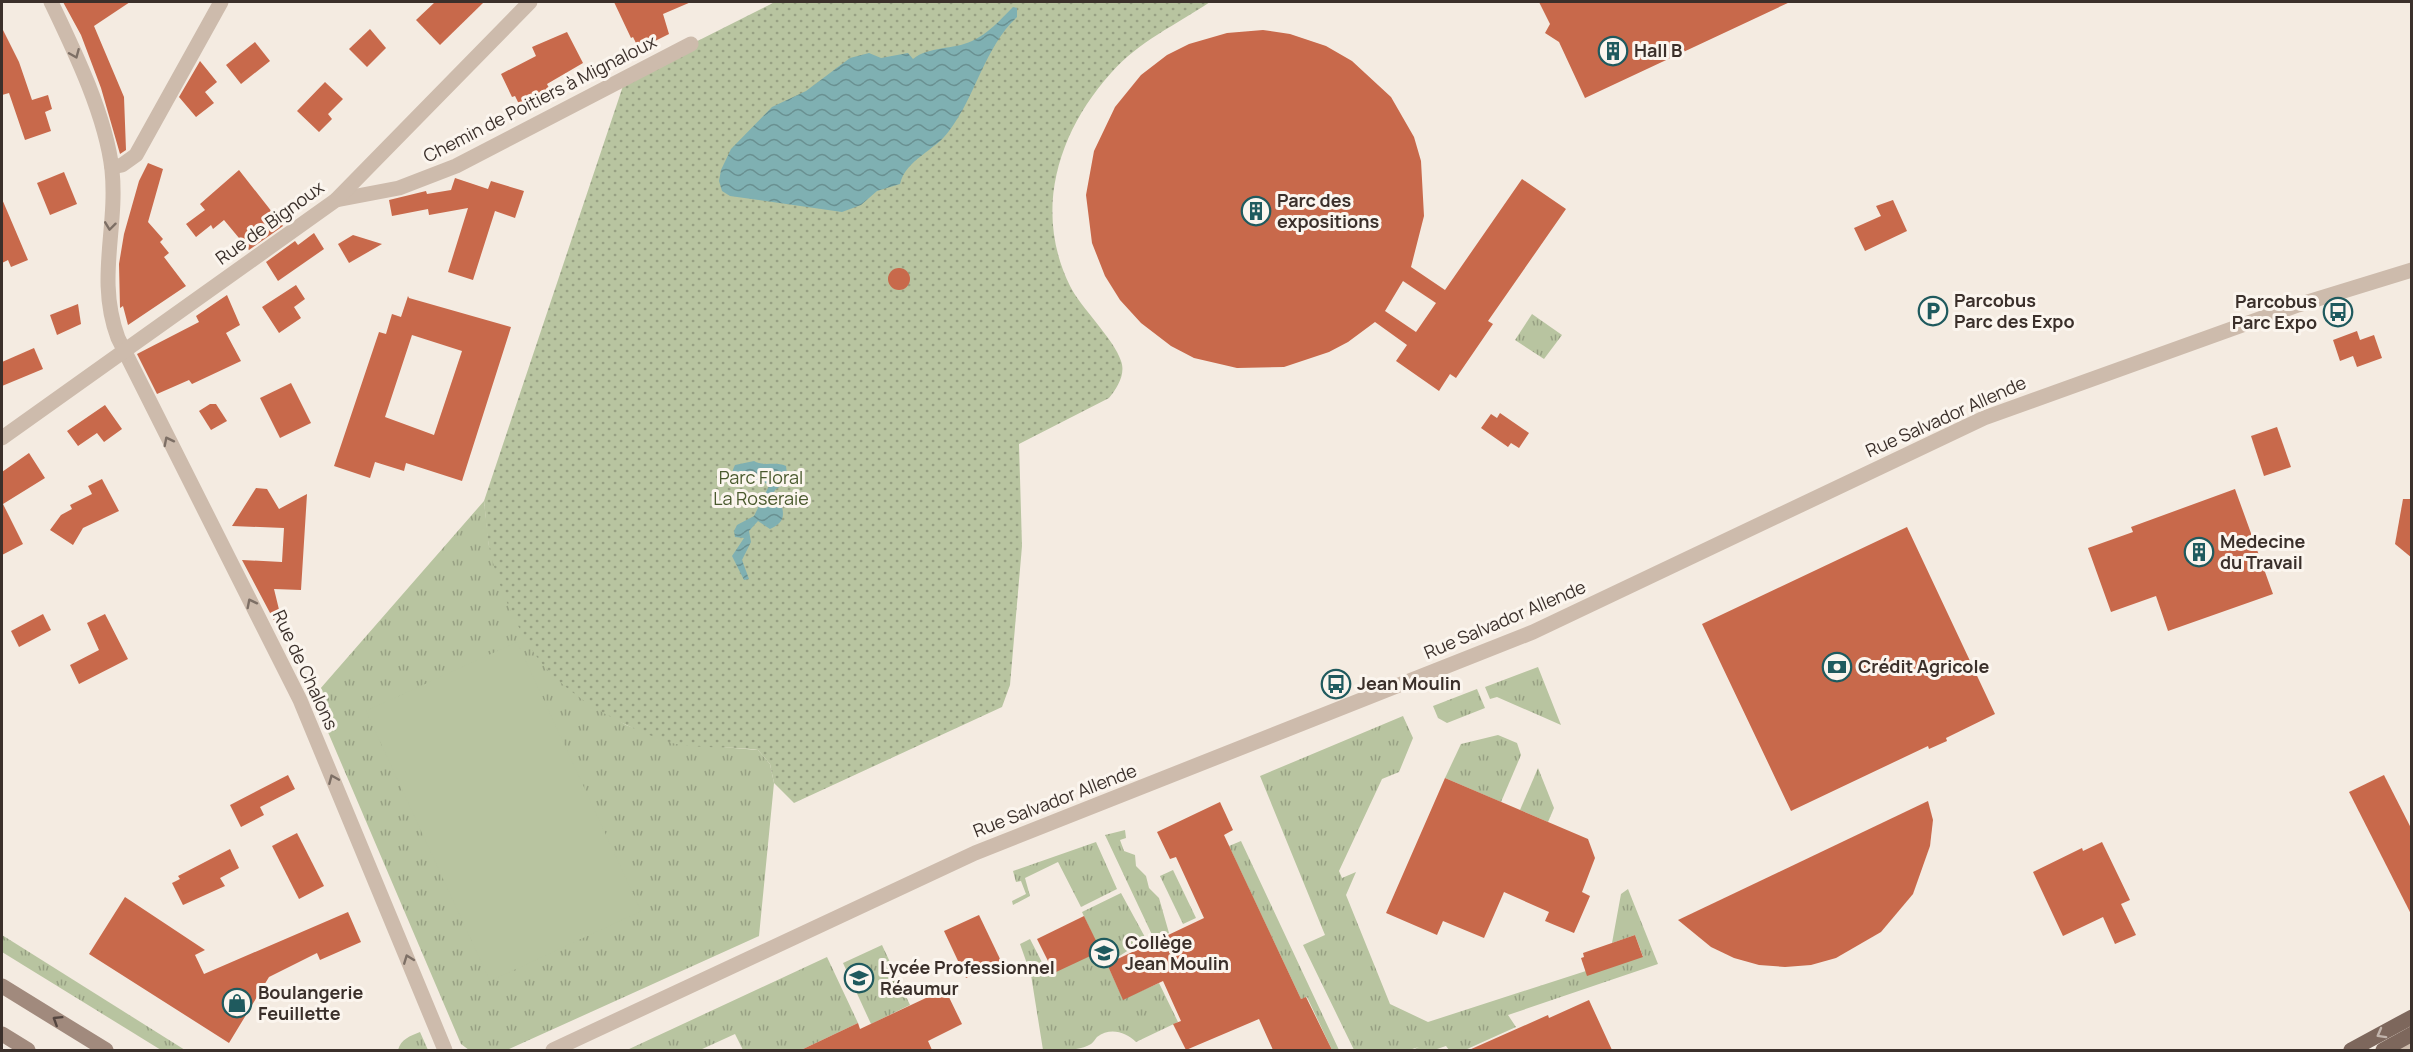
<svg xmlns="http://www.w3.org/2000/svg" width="2413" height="1052" viewBox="0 0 2413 1052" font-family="Manrope,sans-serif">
<defs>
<pattern id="grass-tufts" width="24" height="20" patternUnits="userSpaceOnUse" patternTransform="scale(1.5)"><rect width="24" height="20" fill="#b8c4a0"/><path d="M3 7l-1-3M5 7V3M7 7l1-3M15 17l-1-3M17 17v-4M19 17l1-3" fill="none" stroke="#97a083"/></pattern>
<pattern id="garden-dots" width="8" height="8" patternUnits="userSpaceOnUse" patternTransform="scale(1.5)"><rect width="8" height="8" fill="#b8c4a0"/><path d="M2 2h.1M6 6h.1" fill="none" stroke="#97a083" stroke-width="1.8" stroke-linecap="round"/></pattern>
<pattern id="water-waves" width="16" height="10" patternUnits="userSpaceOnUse" patternTransform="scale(1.5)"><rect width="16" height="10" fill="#7fb0b2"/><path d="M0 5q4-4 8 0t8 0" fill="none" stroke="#699091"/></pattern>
</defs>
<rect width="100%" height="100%" fill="#f4ebe1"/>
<!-- grass -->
<g fill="url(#grass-tufts)">
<polygon points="1532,314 1562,335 1544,359 1515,340"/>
<polygon points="484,501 489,546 584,699 626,725 674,743 758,750 770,764 774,783 759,936 507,1050 469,1050 461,1044 313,697"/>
<polygon points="1538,667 1561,725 1497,697 1490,699 1485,687"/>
<polygon points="1477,689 1485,708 1447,723 1438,718 1433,706"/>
<polygon points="1403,716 1413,738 1399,772 1382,779 1339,871 1342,878 1356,872 1346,895 1390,1004 1428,1022 1589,970 1643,956 1635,935 1612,943 1621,894 1628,889 1658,964 1508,1015 1516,1027 1465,1050 1449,1050 1446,1046 1434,1050 1412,1050 1419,1047 1409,1050 1354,1050 1303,945 1325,935 1260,776"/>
<polygon points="1498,735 1517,743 1521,755 1501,802 1445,778 1461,744"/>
<polygon points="1538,768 1554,808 1548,822 1520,810"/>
<polygon points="1125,830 1126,838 1120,840 1124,851 1135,855 1136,866 1146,876 1149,888 1159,898 1169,933 1154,939 1105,835"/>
<polygon points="1241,841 1339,1050 1332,1050 1307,997 1301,999 1229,846"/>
<polygon points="1096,842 1117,889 1081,907 1058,862 1025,878 1030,896 1013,905 1012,901 1026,894 1021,881 1016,882 1013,871"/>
<polygon points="1173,870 1196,918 1183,924 1160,876"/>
<path d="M1121,893L1146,939L1107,964L1123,999L1159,983L1178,1022L1136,1042C1126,1032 1110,1027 1097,1037C1095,1039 1094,1042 1091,1044C1078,1052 1057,1050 1043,1050L1031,975L1020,944L1030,939L1048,974L1100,951L1082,912Z"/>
<polygon points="2,935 185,1050 161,1050 2,952"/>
<polygon points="882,945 910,1005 871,1024 843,963"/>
<polygon points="827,957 858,1023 801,1050 743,1050 735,1034 700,1050 627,1050"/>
<path d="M420,1032L428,1050H398C401,1039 410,1036 420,1032Z"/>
</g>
<!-- garden -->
<path fill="url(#garden-dots)" d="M775,2H1210C1176,25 1139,41 1111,73C1058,132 1033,211 1070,286C1081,308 1114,339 1121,361C1126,374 1117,388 1109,398L1019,444L1022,546L1010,685L1002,707L794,803L774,783L770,764L758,750C732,746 695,749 672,743C629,730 573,700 544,666C520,638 496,583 489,546C486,532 486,516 484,501L626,77Z"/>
<!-- pitch -->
<polygon fill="#b8c4a0" points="517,642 641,911 490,981 366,711"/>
<!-- water -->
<g fill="url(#water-waves)">
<path d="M1013,7L1017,8V17C984,48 976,96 949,131C935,151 906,159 900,184L877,191L861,205L842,212L730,196L722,191L719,181L721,170L731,149L772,107L806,91L850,58L869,53L881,58L908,53L913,59C929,46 953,50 972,41C988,34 1000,20 1013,7Z"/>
<path d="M754,461C764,467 775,461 786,466L788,482L776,489L768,500L782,507C785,519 781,524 770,529L758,521L749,531L751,542L742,560L749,579L744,580L732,556L744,538L735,537L734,531L737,525L754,516L769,486L763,481L738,483C731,477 731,473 735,465Z"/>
</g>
<!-- building -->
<g fill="#c8694b" fill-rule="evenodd">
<polygon points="63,2 130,2 94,26 124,97 126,150 120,154 101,88 81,35"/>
<polygon points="435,2 484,2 440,45 416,20"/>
<polygon points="614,2 691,2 663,14 669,34 639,49 633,37 631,38"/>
<polygon points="1539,2 1790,2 1585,98 1559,42 1545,33 1550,24"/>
<polygon points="2,28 19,62 32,100 48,95 52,109 45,112 51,131 25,140 9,93 2,95"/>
<polygon points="370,29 386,48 367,67 349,49"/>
<path d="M1263,30L1290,34L1326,46L1352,61L1391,97L1414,137L1421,161L1424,216L1411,267L1445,290L1522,179L1566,209L1488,321L1493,324L1456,378L1450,374L1439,391L1396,361L1407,345L1375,322L1348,342L1329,352L1284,367L1237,368L1194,358L1171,346L1141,323L1120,300L1105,276L1092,243L1086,195L1094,151L1115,107L1141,75L1167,55L1189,44L1227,33ZM1403,281L1436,303L1416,332L1385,311Z"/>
<polygon points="567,32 583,63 547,84 551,92 521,108 515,96 512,97 501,74 536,56 532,47"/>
<polygon points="255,42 270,61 241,84 226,65"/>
<polygon points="200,61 217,82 205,92 214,103 196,117 179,97"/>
<polygon points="325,82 343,99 328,114 332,119 319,132 297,111"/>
<polygon points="148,163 163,169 148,222 163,239 160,242 169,253 164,257 186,286 128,325 123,306 120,308 119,264 124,234 139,181"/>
<polygon points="239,170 283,226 249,250 224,220 213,229 211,225 196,237 186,224 205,210 200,204"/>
<polygon points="64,172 77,204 50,215 37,183"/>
<polygon points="455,178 488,189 491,181 524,191 515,218 495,211 473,280 448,272 468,208 429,215 428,209 392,216 389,200 426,191 427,194 451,190"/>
<polygon points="2,199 28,260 11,267 8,260 2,263"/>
<polygon points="1893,200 1907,231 1865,251 1854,228 1881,216 1876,206"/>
<polygon points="314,233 324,249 278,281 266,262 295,241 298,245"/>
<polygon points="353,235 382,244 349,263 338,244"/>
<circle cx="899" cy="279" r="11"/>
<polygon points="296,285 305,299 294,307 301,318 279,333 262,307"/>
<polygon points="227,295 240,325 226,333 241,361 192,384 189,380 157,394 137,354 199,322 196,316"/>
<path d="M408,296L410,300L409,298L511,327L462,481L406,463L404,471L375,462L370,478L334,466L379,332L386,334L392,314L401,317ZM412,335L462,351L434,435L385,417Z"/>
<polygon points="78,304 81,324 57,335 50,315"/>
<polygon points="2357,331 2360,340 2374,335 2382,358 2357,367 2353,356 2340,361 2333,340"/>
<polygon points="34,348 43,369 2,386 2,362"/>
<polygon points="291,383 311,423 280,438 260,398"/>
<polygon points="210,404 216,404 227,421 211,430 199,411"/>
<polygon points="105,405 122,429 104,442 97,433 78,446 67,431"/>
<polygon points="1500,413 1529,433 1519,448 1511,443 1508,447 1481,428 1491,414 1497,418"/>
<polygon points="2277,427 2291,467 2264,476 2251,436"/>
<polygon points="29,453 45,478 3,504 23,544 2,555 2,472"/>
<polygon points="102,479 119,511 83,528 73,545 50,530 61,515 72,509 70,505 92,494 88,486"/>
<polygon points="256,488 267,489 279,509 307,494 301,590 274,589 283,626 278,628 242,560 282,562 284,528 232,526"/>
<polygon points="2235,489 2273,594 2168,631 2156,596 2111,612 2088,548 2133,532 2131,527"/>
<polygon points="2403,499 2412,499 2412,558 2395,544"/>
<polygon points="1907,527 1995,714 1946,738 1947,741 1929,749 1928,746 1791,811 1702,624"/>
<polygon points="43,614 51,630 19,647 11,631"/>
<polygon points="105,614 128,659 79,684 70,665 99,650 87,623"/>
<polygon points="288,775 295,789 260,807 264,815 241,827 230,805"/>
<polygon points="2384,775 2412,830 2412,916 2349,792"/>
<polygon points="1445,778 1588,839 1595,858 1582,892 1590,896 1574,933 1545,921 1549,912 1504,892 1484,938 1443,921 1437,935 1386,913"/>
<polygon points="1928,801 1933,820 1930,846 1913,894 1881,932 1836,958 1811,965 1785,967 1759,965 1734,958 1711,947 1678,920"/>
<polygon points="1220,802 1233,830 1224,835 1301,999 1306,997 1332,1050 1273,1050 1259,1019 1186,1050 1173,1024 1181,1021 1163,981 1123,1000 1107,964 1204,918 1176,857 1170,859 1157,832"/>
<polygon points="297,833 324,886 299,899 272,846"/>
<polygon points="2102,842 2130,900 2121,904 2136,935 2115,944 2103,917 2063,936 2033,872 2082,848 2083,851"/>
<polygon points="230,849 239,868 220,878 225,886 183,905 172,883 180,879 178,876"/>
<polygon points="125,897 205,950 195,955 204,974 348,912 361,942 320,960 317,953 269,977 229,1043 89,954"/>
<polygon points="979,915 1001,961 966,978 944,931"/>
<polygon points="1084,916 1101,951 1054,973 1037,939"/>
<polygon points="1635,935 1643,957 1587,976 1581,958 1584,957 1583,953"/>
<polygon points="945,989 962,1024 928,1041 932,1050 801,1050 858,1023 860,1029"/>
<polygon points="1589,1000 1612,1050 1469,1050 1548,1015 1549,1018"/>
</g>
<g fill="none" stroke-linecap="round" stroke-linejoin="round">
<!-- minor -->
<g stroke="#cdbbac" stroke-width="15">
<path d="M51,2C74,50 106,116 112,170C118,229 96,279 118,338L300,700L445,1050"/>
<polyline points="112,167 122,165 136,155 221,2"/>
<polyline points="336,200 399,188 456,166 691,44"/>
</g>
<!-- tertiary -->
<g stroke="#cdbbac" stroke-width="15">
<polyline points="2,438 336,200 530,2"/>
<polyline points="553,1050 975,853 1533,632 1984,418 2298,305 2412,270"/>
<polyline points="2406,1050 2412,1048"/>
</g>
<!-- secondary -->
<g stroke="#a18a7d" stroke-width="15">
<polyline points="2,986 106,1050"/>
<polyline points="2,1034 28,1050"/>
</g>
<!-- primary -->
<g stroke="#7d675c" stroke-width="15">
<polyline points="2351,1050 2412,1017"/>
<polyline points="2383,1050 2412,1034"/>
</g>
</g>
<!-- one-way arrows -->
<defs><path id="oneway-chevron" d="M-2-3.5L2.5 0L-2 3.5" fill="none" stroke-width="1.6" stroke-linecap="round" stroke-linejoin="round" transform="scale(1.5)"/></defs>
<g stroke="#7d6f65">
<use href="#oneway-chevron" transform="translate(75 54) rotate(67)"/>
<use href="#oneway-chevron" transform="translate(110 226) rotate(97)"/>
<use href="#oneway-chevron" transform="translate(168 441) rotate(-117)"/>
<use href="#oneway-chevron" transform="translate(251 603) rotate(-117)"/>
<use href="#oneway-chevron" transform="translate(333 779) rotate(-113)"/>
<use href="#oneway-chevron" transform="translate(408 959) rotate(-111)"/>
</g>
<use stroke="#544640" href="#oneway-chevron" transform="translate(57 1020) rotate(-148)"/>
<use stroke="#c2b5ac" href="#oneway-chevron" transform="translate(2381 1034) rotate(151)"/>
<!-- icons -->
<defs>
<g id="building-ring" transform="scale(1.5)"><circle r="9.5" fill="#fbf5ee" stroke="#1f5a5e" stroke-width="1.5"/><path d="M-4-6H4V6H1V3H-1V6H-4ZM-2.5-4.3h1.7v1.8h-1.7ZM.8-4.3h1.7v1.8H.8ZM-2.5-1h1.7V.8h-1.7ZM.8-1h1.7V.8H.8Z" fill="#1f5a5e"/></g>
<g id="parking-ring" transform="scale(1.5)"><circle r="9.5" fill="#fbf5ee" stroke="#1f5a5e" stroke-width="1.5"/><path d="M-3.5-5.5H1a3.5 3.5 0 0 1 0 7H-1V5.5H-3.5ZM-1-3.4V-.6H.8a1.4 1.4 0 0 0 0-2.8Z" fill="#1f5a5e"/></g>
<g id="bus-ring" transform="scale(1.5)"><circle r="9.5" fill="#fbf5ee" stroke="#1f5a5e" stroke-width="1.5"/><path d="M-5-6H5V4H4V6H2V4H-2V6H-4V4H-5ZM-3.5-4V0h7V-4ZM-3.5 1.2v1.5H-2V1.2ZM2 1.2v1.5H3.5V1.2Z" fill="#1f5a5e"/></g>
<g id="bank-ring" transform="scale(1.5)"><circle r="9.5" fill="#fbf5ee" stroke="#1f5a5e" stroke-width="1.5"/><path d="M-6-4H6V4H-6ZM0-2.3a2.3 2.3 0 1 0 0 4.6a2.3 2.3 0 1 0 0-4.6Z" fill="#1f5a5e"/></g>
<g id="school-ring" transform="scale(1.5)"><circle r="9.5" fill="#fbf5ee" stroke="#1f5a5e" stroke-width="1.5"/><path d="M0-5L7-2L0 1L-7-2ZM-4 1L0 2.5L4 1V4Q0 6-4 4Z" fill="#1f5a5e"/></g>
<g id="shop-ring" transform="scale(1.5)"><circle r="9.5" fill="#fbf5ee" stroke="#1f5a5e" stroke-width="1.5"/><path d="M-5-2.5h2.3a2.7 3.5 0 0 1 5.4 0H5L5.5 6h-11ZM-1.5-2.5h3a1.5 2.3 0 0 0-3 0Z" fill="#1f5a5e"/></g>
</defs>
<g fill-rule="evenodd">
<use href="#building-ring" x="1613" y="51"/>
<use href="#building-ring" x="1256" y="211"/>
<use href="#parking-ring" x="1933" y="311"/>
<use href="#bus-ring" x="2338" y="312"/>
<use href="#building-ring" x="2199" y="552"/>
<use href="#bank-ring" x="1837" y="667"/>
<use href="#bus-ring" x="1336" y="684"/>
<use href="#school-ring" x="1104" y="953"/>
<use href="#school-ring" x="859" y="978"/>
<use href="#shop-ring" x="237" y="1003"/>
</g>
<g text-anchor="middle" stroke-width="6" stroke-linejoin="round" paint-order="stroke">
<!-- poi labels -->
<g font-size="18" font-weight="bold" fill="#3b302b" stroke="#fbf5ee" text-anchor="start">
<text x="1634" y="57">Hall B</text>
<text x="1277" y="207">Parc des<tspan x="1277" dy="21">expositions</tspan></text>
<text x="1954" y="307">Parcobus<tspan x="1954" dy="21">Parc des Expo</tspan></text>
<text x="2317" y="308" text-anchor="end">Parcobus<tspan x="2317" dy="21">Parc Expo</tspan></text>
<text x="2220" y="548">Medecine<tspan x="2220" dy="21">du Travail</tspan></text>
<text x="1858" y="673">Crédit Agricole</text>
<text x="1357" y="690">Jean Moulin</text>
<text x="1125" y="949">Collège<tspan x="1125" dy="21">Jean Moulin</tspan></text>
<text x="880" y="974">Lycée Professionnel<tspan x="880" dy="21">Réaumur</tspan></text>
<text x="258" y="999">Boulangerie<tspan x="258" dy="21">Feuillette</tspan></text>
</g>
<!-- street labels -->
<g font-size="18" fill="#3b302b" stroke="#fbf5ee">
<text transform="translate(540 99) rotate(-27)" y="6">Chemin de Poitiers à Mignaloux</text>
<text transform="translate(270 223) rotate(-36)" y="6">Rue de Bignoux</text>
<text transform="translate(1946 417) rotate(-24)" y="6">Rue Salvador Allende</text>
<text transform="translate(1505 620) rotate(-23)" y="6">Rue Salvador Allende</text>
<text transform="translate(305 670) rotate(65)" y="6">Rue de Chalons</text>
<text transform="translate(1055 801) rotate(-21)" y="6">Rue Salvador Allende</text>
</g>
<!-- park labels -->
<g font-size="18" fill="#4a5a2e" stroke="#fbf5ee">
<text x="761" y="484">Parc Floral<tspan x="761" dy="21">La Roseraie</tspan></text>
</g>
</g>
<!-- border -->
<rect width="2413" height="1052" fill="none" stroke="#3b302b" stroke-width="6"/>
</svg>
